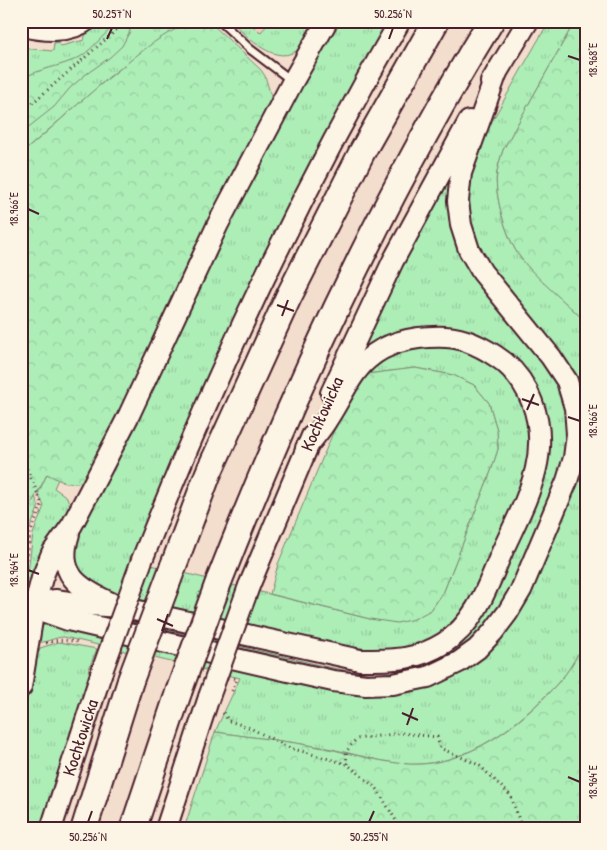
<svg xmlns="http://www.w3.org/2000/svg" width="607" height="850" viewBox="0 0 607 850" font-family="'Patrick Hand',sans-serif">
<defs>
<pattern id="grass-tufts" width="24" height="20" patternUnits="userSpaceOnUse" patternTransform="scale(1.25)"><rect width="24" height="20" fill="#adeeb7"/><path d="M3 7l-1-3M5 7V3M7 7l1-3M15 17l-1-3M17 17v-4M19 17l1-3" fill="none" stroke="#96cc9e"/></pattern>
<pattern id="forest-crowns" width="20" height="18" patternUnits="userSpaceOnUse" patternTransform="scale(1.25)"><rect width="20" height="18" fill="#adeeb7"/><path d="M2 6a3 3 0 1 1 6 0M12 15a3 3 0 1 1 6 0" fill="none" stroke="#96cc9e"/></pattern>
</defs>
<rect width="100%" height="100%" fill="#f3decd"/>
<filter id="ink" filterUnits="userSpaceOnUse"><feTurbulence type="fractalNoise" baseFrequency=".02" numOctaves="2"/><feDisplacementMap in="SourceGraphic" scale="10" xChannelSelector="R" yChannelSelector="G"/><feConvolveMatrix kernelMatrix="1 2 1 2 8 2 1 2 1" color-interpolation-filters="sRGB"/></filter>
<g filter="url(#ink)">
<!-- built -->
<polygon fill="#edcebc" points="248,21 271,21 260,33"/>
<!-- grass -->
<g fill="url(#grass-tufts)" stroke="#7c8671">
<polygon points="99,21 209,21 213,25 207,22 165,36 158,40 109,77 21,154 21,48 53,51 54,43 56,42 61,46 84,40 86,33"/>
<path d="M231,21H248L260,33L271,21H317C312,30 308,41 300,48C277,69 247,37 231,21Z"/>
<path d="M337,21H390C342,108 293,193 251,282C207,373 169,466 131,560L370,619L431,610L444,591L491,471L498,449L497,430L489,403L474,385L453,375L415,368L367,374C417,325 507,345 527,414C531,432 530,449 527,467C523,486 513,505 505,523C492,555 480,592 457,618C448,628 436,637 424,642C393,656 362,648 330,643L95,589L77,576L73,541L258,165Z"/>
<path d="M549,21H575L503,150C501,157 498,165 497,172C493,193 507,240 520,257C537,279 566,302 586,322V641C579,652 572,666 564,676C528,717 478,760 422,764C391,767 351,752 321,747C286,741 250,737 215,732L240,678L64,637C54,637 45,644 36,642L39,627L46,625L248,672L390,694L414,690L430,686L490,648L584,422L475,241L467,212L468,182L483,137Z"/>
<path d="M447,179H450L451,216L549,368C560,389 569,409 569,433C569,469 547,505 533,537C521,566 511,596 491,622C477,641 453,657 431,667C400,680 358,676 326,670L69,612L105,616C164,629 223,643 282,656C312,663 356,676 387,673C420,669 442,658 467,635L547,423L483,338L361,351L402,263Z"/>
<polygon points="47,474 58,479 54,488 67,497 70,506 21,637 21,605 27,579 33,534 44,506 38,494"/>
<path d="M35,497L39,506L28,533L21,582C21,551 16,524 35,497Z"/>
<polygon points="59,642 97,649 88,671 92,673 42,829 21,829 21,742 34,651 39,652 40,648"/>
</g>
<!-- forest -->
<g fill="url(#forest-crowns)" stroke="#7c8671">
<path d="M122,21L129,23L130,31L122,46L109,58L85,75L70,88L54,107L21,133V79C40,68 61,67 80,57C96,47 105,30 122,21Z"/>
<path d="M200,21L207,22L213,25L261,70L265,76L271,96L269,107L122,412L85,479C72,489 59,480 47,474C39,492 27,508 21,528V154C55,126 86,95 121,68C145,49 169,27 200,21Z"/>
<path d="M575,21H586V322C566,302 536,279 520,257C507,240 493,193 497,172C498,165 501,157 503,150Z"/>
<polygon points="415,368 453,375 474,385 489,403 497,430 498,449 491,471 444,591 431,610 414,619 397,623 370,619 270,594 278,564 340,416 357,385 367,374"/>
<path d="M586,641V829H184L215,732C251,737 289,741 324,748C354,754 392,766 422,764C478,760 528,718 564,676C572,666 579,652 586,641Z"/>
</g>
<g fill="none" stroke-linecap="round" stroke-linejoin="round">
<!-- lane casing -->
<g stroke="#4a1f2b" stroke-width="11">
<polyline id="lane" points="220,21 250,49 291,80"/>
</g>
<!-- street casing -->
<g stroke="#4a1f2b" stroke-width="18">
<path id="street" d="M21,29C44,34 71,37 91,21"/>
</g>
<!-- secondary casing -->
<g stroke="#4a1f2b" stroke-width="24">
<g id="secondary">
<polyline points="491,82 528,21"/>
<polyline points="331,393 393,261 469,121"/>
<path d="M69,534C56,574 78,588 111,603"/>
<path d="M142,560C216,372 298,196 400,21"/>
<polyline points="249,586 312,436"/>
<polyline points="34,608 68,620 297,673 333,681 366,685 393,684 428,677 459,662 477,649 493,632 508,612 521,590 567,481 574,458 577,434 575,408 567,381 551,357 482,272 469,250 461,225 458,201 461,173 497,72"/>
<path d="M34,608L43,603L55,600L91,605L120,607L360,660C393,660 415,661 444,643C476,623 488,585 502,552C524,503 553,457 532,402C526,386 517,373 504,362C488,350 467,338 446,337C419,336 390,340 368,359C350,374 341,399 328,418C322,429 313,438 306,448"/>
<polyline points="21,687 34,608 42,578 52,553 72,525 85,500 129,415 218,224 293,81 327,21"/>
<path id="s1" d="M51,829L101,674"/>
<polyline points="166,829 209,697"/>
</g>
</g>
<!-- highway casing -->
<g stroke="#4a1f2b" stroke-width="29">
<g id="highway">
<polyline points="173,567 208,474 288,298 362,152 436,21"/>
<path d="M219,581C295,387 382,198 491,21"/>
<polyline points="84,829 131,679"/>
<polyline points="133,829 179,691"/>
</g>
</g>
<!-- path -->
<g stroke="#4a1f2b" stroke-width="3" stroke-dasharray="1 4" stroke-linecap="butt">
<polyline points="21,113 127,21"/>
<polyline points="21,455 42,504 30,534 26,567"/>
<path d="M46,643C58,639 67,640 79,642"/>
<polyline points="232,691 237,679 234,678"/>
<polyline points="223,713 229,721 248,727 290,748 347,764 377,789 401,829"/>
<polyline points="347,764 346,752 356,739 402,733 437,737 440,748 479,765 511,796 522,829"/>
</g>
<!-- lane -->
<use href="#lane" stroke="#fcf5e5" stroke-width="7"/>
<!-- street -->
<use href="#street" stroke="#fcf5e5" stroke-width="14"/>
<!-- secondary -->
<use href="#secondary" stroke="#fcf5e5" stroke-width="20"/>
<!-- highway -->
<use href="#highway" stroke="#fcf5e5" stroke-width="25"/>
<!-- secondary-bridge casing -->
<g stroke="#4a1f2b" stroke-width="24" stroke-linecap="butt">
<g id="secondary-bridge">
<polyline points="101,674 142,560"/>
<polyline points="209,697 249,586"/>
</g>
</g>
<!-- highway-bridge casing -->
<g stroke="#4a1f2b" stroke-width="29" stroke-linecap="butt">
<g id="highway-bridge">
<polyline points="131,679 173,567"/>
<polyline points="179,691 219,581"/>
</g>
</g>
<!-- secondary-bridge -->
<use href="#secondary-bridge" stroke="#fcf5e5" stroke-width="20"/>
<!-- highway-bridge -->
<use href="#highway-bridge" stroke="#fcf5e5" stroke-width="25"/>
</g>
</g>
<!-- ticks -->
<path fill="none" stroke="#4a1f2b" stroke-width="2" d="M107,39L112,28M389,39L393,28M568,56L580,60M28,209L39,214M277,305L294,311M282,316L288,300M522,399L539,405M527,410L534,394M568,417L580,421M28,570L39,574M157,619L173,626M162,631L168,614M402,713L418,720M407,725L413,708M568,777L580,782M88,822L92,811M369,822L374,811"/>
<g text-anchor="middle" stroke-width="4" stroke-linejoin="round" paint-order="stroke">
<!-- street labels -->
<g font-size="18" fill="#4a1f2b" stroke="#fcf5e5">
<text transform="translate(322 414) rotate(-66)" y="6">Kochłowicka</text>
<text dy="6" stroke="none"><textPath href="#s1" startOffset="96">Kochłowicka</textPath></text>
</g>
</g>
<!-- margin -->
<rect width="607" height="850" fill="none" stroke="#fcf5e5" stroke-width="55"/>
<rect x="28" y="28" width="552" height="794" fill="none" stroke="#4a1f2b" stroke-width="2"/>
<g font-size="12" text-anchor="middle" fill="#4a1f2b">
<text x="112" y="18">50.257°N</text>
<text x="393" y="18">50.256°N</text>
<text transform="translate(593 60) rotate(-90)" y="4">18.968°E</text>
<text transform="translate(14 209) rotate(-90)" y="4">18.966°E</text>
<text transform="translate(593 421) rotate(-90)" y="4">18.966°E</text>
<text transform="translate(14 570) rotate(-90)" y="4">18.964°E</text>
<text transform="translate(593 782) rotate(-90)" y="4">18.964°E</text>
<text x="88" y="841">50.256°N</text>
<text x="369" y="841">50.255°N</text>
</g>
</svg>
